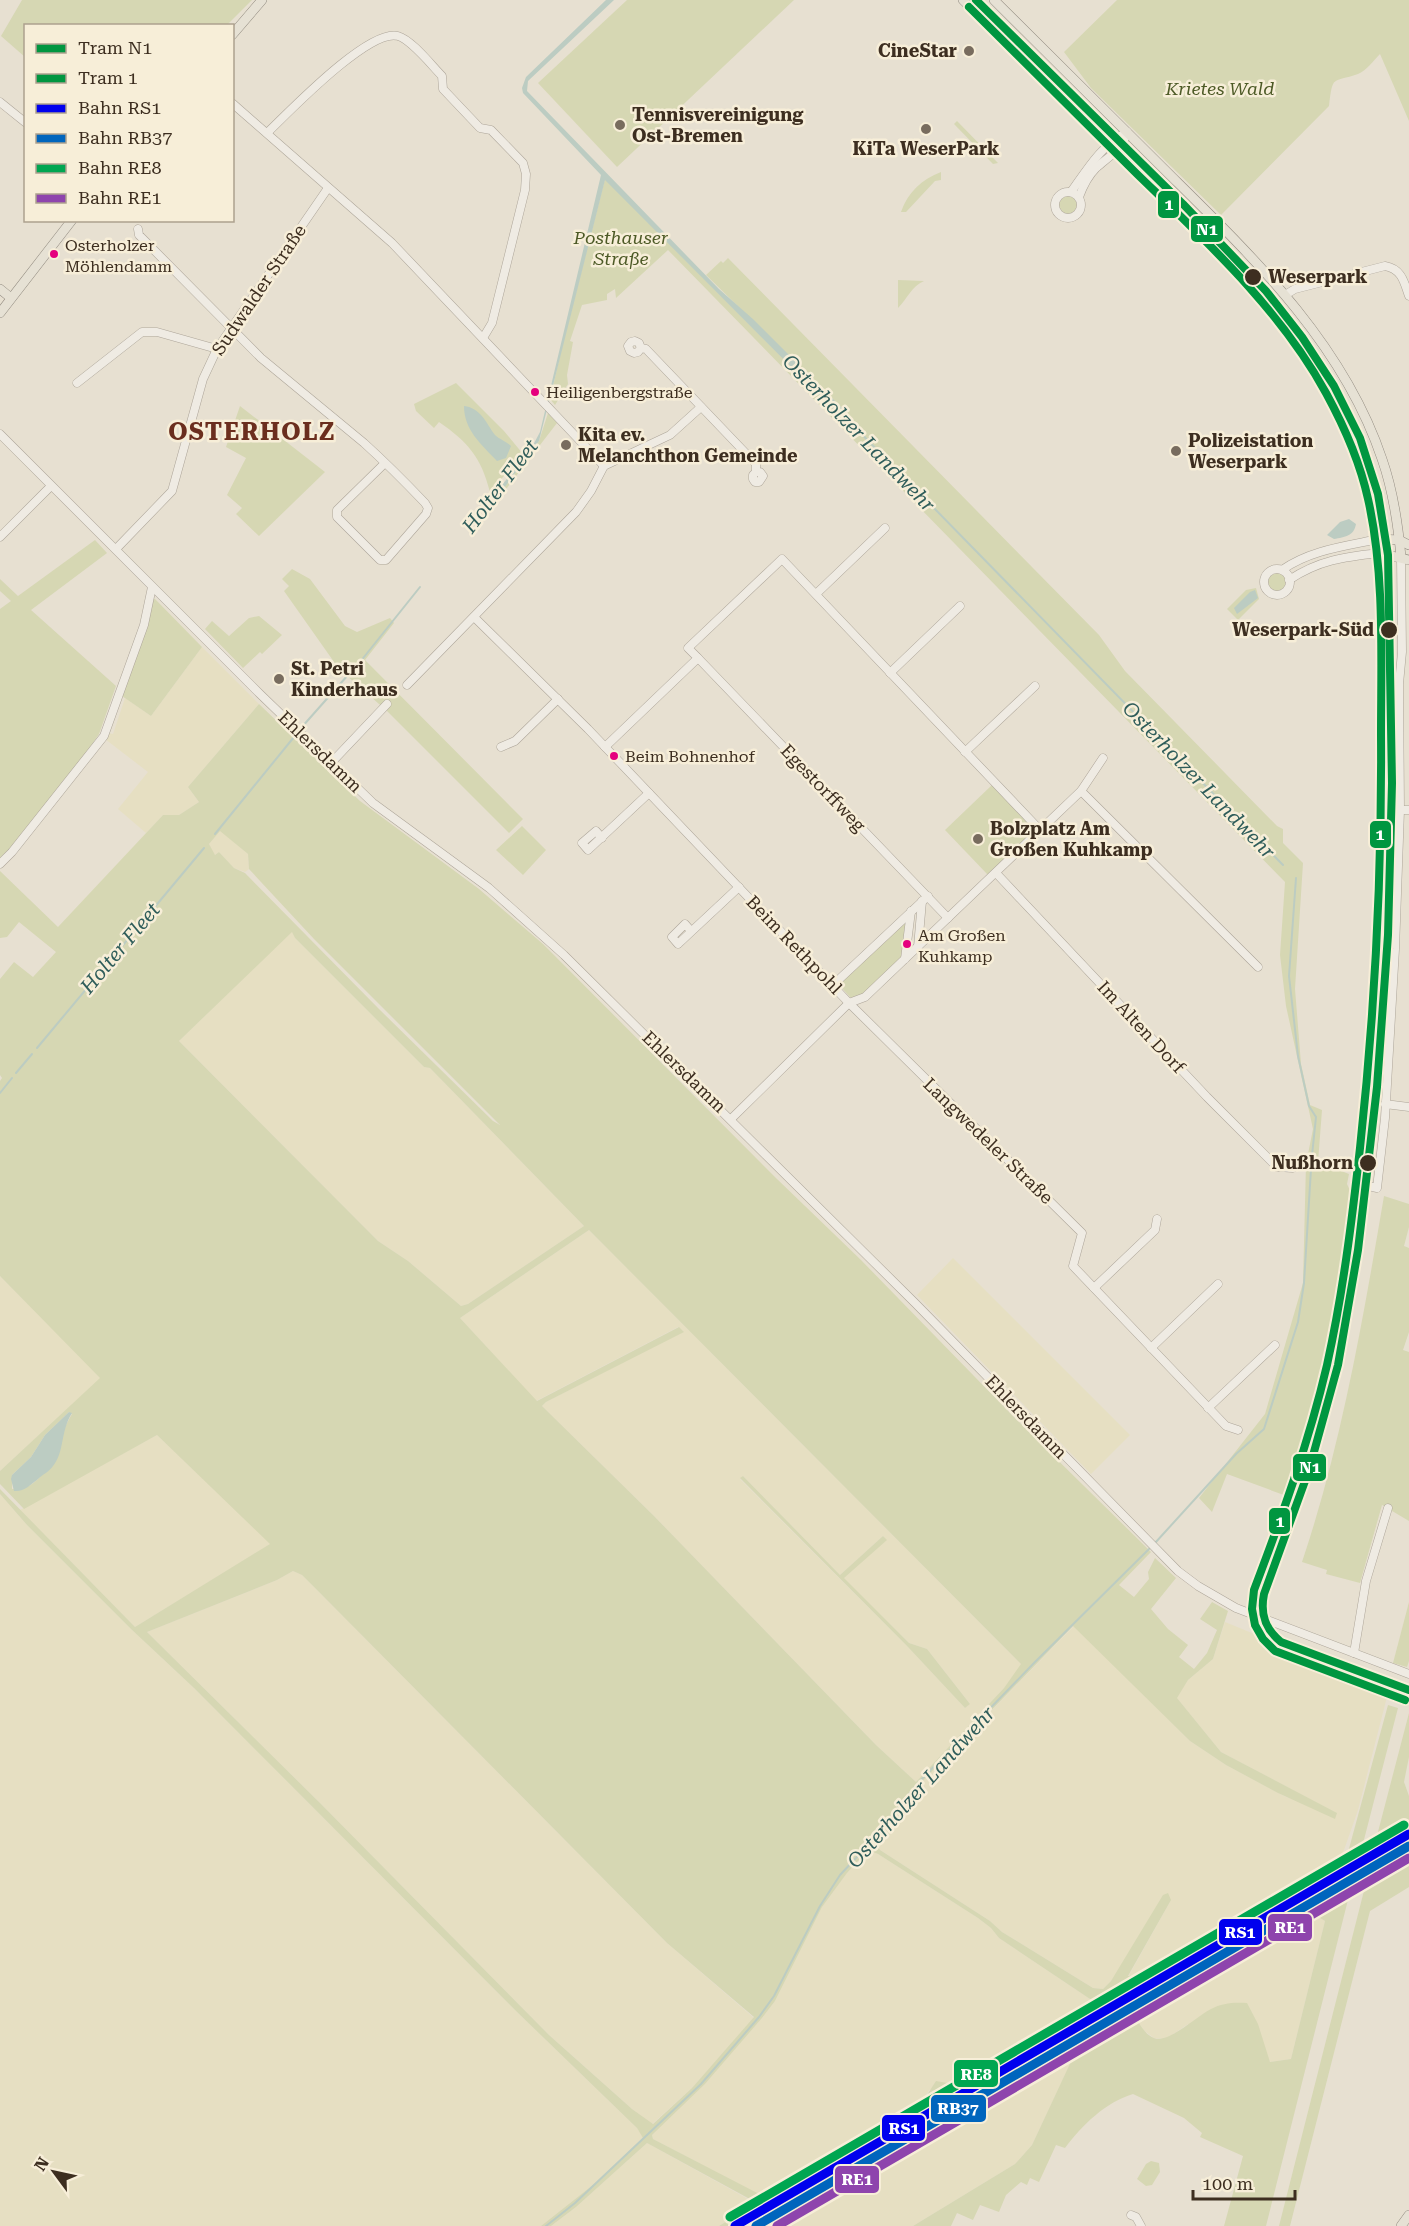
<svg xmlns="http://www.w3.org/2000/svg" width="1409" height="2226" viewBox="0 0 1409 2226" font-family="'Roboto Serif',serif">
<rect width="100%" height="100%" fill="#e7e0d1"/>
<!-- farmland -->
<g fill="#e6dfc2" fill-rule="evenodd">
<polygon points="202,647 259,704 188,787 199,802 179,815 163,815 146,833 118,809 148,772 105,739 108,733 113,734 125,698 151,716"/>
<polygon points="220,830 248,854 249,869 245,872 234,868 219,852 215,855 211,851 209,844"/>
<polygon points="292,931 295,938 424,1067 430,1068 584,1226 468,1304 461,1306 408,1261 378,1241 179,1041"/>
<path d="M589,1230L1022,1665L1004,1688L916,1782L876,1745L654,1516L542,1406L546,1402L683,1331L678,1327L536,1401L460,1318ZM743,1476L840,1575L883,1536L886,1540L843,1578L909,1643L927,1649L970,1704L965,1708L908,1647L740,1479Z"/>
<polygon points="953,1258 1130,1435 1091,1474 917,1295"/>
<polygon points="0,1276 101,1378 0,1471"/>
<polygon points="157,1435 271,1544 135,1627 20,1510"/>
<polygon points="0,1494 27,1525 131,1629 194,1688 516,2011 637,2128 644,2138 598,2181 541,2226 0,2226"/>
<polygon points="293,1571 302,1575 322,1595 667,1943 754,2018 692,2088 652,2124 632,2109 549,2035 321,1804 147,1632 277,1580"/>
<polygon points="1225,1622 1286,1647 1387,1684 1386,1688 1389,1689 1358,1810 1344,1850 1340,1858 1309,1880 1238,1917 1133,1976 1128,1977 1171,1900 1111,1981 1103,1989 1093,1988 1002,1932 990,1921 880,1850 875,1843 876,1838 922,1782 1074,1626 1190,1741 1226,1765 1286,1797 1336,1813 1221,1752 1176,1697 1188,1680 1213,1659"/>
<polygon points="868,1850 878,1854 978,1918 991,1928 999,1938 1099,2005 963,2083 947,2083 929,2090 918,2109 765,2198 653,2139 652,2135 705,2084 762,2018 775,2001 822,1907 847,1873"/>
<polygon points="1298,1913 1312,1913 1325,1921 1291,2059 1270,2062 1266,2053 1188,2024 1166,2039 1154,2038 1142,2029 1132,2009"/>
<polygon points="1083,2037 1032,2145 1015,2164 913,2226 759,2226 777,2221 785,2222 803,2211 809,2199 821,2189"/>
<polygon points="647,2143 757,2204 719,2226 551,2226 576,2207"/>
</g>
<!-- green -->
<g fill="#d6d7b3" fill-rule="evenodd">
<polygon points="22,0 252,0 227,25 26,26 25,57 1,36"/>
<polygon points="627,0 794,0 617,167 538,83"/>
<path d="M1117,0H1409V121L1380,54C1374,60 1366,71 1358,74C1332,83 1333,74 1329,106L1221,215L1091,88L1064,52Z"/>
<polygon points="957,121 998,163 993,164 954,124"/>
<path d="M941,172V180L935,181L906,212H901C908,192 922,179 941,172Z"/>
<polygon points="605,179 842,418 847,413 706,275 721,261 723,263 728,258 1099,635 1125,671 1277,826 1283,829 1283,843 1303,863 1295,989 1301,1064 1310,1105 1322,1110 1318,1162 1349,1174 1347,1184 1353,1197 1322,1384 1306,1454 1292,1498 1227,1474 1212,1512 1199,1498 1265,1414 1303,1283 1306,1164 1313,1129 1286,1006 1280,955 1285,882 668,250 616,298 615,289 607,294 607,300 582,305 570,341 573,342 567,375 568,384 555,405 550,399 563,343"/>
<circle cx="1068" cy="205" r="9"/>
<path d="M898,280L924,281C912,286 907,299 898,308Z"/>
<path d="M456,383L504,431L523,454L490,492C481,457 468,442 439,422L434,428L416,411L414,404Z"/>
<polygon points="240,406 325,472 259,536 236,514 242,508 227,495 246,458 226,447"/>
<polygon points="548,413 557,423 503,493 502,490 539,441"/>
<polygon points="95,540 107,553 31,610 116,686 99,734 78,765 9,851 0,859 0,609 11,601 0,591 0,579 18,596"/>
<polygon points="292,569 310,579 345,626 357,632 390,618 394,623 365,660 523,819 509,833 387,711 339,669 284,591 289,586 282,579"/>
<circle cx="1277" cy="582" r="9"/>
<polygon points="1256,588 1259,599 1238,620 1227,609 1246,590"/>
<polygon points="152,599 155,599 202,647 151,716 122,696"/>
<polygon points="259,616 282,635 262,654 260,652 243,668 205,629 212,621 229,636 249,618"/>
<path d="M259,704L360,801L479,889L543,944L777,1179L861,1260L1012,1415L1151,1552L1119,1585L1134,1597L1149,1579L1148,1572L1155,1558L1176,1578L1151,1609L1168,1629L1188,1645L1179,1657L1194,1669L1207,1653L1217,1630L1200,1619L1212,1602L1228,1611L1213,1659L1188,1680L1177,1698L1221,1752L1337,1813L1335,1819L1278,1793L1226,1765L1190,1741L1073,1626L922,1782L876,1837L875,1843L880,1850L990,1921L1002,1932L1093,1988L1103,1989L1111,1981L1163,1895L1168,1893L1171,1900L1128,1976H1133C1122,1984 1107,1990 1107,2005L728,2226H719L757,2203L647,2143L576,2207L551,2226H541L598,2181L643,2138L637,2128L516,2011L194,1688L131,1629L27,1525L0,1494V1489L135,1627L270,1544L157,1435L24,1509L0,1484V1471L100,1378L0,1276V1081L2,1078L0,1075V979L14,962L33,977L56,952L19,922L7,937L0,938V871L58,927L163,815H179L199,802L188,787ZM220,831L248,854L249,869L314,939L500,1125L493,1121L379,1009L245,873L234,868L219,852L215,855L209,844ZM292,932L295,938L424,1067L430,1068L584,1226L468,1304L461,1306L408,1261L378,1241L179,1041ZM589,1230L1021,1664L1004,1688L916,1782L876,1745L654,1516L542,1406L546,1402L684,1332L679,1327L537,1401L460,1318ZM69,1412L72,1414C60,1432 49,1480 26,1487C22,1489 16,1488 12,1489V1475L31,1457L45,1435ZM293,1571L302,1575L322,1595L667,1943L754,2017L692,2088L653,2124L632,2109L549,2035L321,1804L147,1632L277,1580ZM868,1850L878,1854L978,1918L991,1928L999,1938L1099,2005L963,2083H947L936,2081L918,2109L765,2197L653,2139L652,2135L705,2084L762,2018L775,2001L822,1907L847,1873Z"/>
<polygon points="992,785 1035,830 988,875 945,830"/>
<polygon points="522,826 546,850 523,875 496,850"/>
<polygon points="907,919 902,957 869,990 860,996 851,998 840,986 841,982"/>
<path d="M1384,1196L1409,1204V1227L1404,1246L1409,1248V1332L1403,1350L1409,1352V1521L1382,1505L1360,1583L1326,1574L1327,1570L1302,1562C1342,1443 1363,1319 1384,1196Z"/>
<polygon points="743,1476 840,1575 883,1536 887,1540 844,1578 909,1643 927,1649 970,1704 965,1708 908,1647 740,1478"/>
<polygon points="1409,1602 1409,1661 1407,1667 1393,1663"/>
<polygon points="1388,1705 1398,1708 1359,1859 1113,2002 1116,1993 1342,1864 1347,1856"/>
<polygon points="1409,1713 1409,1757 1404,1782 1409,1796 1409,1828 1373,1851"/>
<polygon points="1384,1858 1383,1877 1398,1872 1399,1867 1409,1861 1409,1887 1370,1911 1290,2226 1279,2226 1370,1867"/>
<path d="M1354,1876L1266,2226H1224L1243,2156L1200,2137L1202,2133L1184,2118L1133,2094C1106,2102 1082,2125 1065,2148L1056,2145L1039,2182L1030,2178L1027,2185L1021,2182L1006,2195L999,2212L980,2205L973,2220L957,2213L951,2226H913L1015,2164L1032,2145L1082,2038L821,2189L809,2199L803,2211L793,2219L785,2222L777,2221L751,2226ZM1298,1913H1312L1325,1921L1291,2059L1270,2062L1258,2024L1247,2003C1234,2002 1222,2003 1211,2009C1197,2016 1168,2044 1154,2038C1143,2034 1136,2018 1132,2008Z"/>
<polygon points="1151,2161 1159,2163 1160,2172 1152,2185 1146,2186 1137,2179 1146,2164"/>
</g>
<!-- water -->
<g fill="#bcccc2">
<polygon points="606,0 614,0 528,81 527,91 719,289 754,320 847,413 842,418 605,180 539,441 501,492 498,490 531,449 540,432 601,175 523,93 522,88 526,77"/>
<path d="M464,406C481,408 486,423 495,435C499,439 507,442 511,446L506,458L497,461C481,444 464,430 464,406Z"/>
<path d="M1349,519L1356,524C1354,536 1345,537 1334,539L1327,535L1340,522Z"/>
<polygon points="1255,590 1258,598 1237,614 1234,608 1250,592"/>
<path d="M69,1412L72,1413C60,1432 65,1451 53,1466C49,1472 43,1474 38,1479C30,1485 24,1492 14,1491L11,1479L12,1475L31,1457L45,1435Z"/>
</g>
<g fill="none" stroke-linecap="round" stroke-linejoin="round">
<!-- stream -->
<g stroke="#bcccc2" stroke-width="2">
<polyline points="843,415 1283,865"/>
<polyline points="360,662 420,587"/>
<polyline points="301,728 356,666"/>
<polyline points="215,834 294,737"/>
<polyline points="1296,878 1289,976 1298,1056 1309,1106 1316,1117 1311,1165"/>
<polyline points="37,1048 204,848"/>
<polyline points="16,1073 32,1054"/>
<polyline points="0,1093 12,1078"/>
<polyline points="1155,1543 1236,1454 1264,1429 1298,1322 1304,1283 1311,1169"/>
<polyline points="546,2226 575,2203 701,2084 759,2017 774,1996 820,1906 840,1875 869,1844 919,1782 1034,1663 1149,1549"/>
</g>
<!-- minor casing -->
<g stroke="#ada599" stroke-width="9">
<g id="minor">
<polyline points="0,102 26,123"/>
<polyline points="232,103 392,243 604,466"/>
<path d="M267,133C289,112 369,28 398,36C412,40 432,66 442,76L443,89L461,108L480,128L491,130L523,163L526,174L525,190L492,323L483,338"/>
<circle cx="1068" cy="205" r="13"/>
<path d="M1071,192C1086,171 1102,144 1127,132"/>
<path d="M1079,197C1083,186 1088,176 1096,168C1108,157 1123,149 1127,132"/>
<path d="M138,229L139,235L144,240L261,358L364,443C385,462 405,482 425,503L428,508L426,514L386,560H380L337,517V510L385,463"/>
<path d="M1285,295L1295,289L1385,266C1402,269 1404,282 1409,296"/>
<polyline points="641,348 639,343 635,341 631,342 628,346 630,351 634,353 638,352 641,348 646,349 756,464 756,472 760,472 763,476 759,482 755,482 753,479 753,475 756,472"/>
<polyline points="77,383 142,332 157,332 217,349"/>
<polyline points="0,434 260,694 373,803 489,888 564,955 915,1303 1178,1571 1198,1586 1236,1608 1409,1674"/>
<polyline points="0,537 51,486"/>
<polyline points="116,549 172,491 203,379 217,349 328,188"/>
<circle cx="1277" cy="582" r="13"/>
<path d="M1282,570C1310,550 1346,546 1379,539"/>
<path d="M1289,580C1319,560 1344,557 1379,553L1388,714L1386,885L1379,1022L1360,1184L1377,1188L1385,1118L1395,949L1400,810L1399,684L1402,652L1401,557"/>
<polyline points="816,594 885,528"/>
<polyline points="474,617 588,729 849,1003 1082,1233 1073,1266 1226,1426 1238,1430"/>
<polyline points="698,658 948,918"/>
<polyline points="890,673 960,606"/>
<polyline points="407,685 576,512 591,491 604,466 670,435 701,407"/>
<polyline points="501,747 515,741 558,699"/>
<polyline points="605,747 698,658 688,648 782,559 1040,830"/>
<polyline points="965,752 1035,686"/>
<polyline points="331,763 387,704"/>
<polyline points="1081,791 1258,967"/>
<polyline points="1388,810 1409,810"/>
<polyline points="602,838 596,831 582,843 588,850 649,793"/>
<polyline points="0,864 12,852 104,736 144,625 152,587"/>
<polyline points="996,873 1207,1097 1277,1167 1293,1168"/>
<polyline points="691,931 685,924 672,937 678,944 739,887"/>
<polyline points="918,947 922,901"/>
<polyline points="905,959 911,911"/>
<polyline points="833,985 928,896"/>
<polyline points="1385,1104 1409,1107"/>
<polyline points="731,1119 849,1003 865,997 1081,791 1103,758"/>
<polyline points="1094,1288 1155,1230 1157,1219"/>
<polyline points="1151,1348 1218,1284"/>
<polyline points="1208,1408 1275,1345"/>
<polyline points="1354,1653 1366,1581 1388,1508"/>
<polyline points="1131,2215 1136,2217 1141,2226"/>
</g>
</g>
<!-- major casing -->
<g stroke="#928b80" stroke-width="10">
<g id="major">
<polyline points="963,0 1183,213 1295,335 1325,379 1343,413 1363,466 1372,497 1379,553 1409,560"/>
<path d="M994,0C1053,59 1113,118 1172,177C1255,259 1344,345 1382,459C1393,490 1398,524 1401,557"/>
<polyline points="232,35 262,0"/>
<polyline points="0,289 11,298"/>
<polyline points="0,313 72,220"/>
<polyline points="1379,539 1399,540 1409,545"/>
<polyline points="1401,2226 1409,2215"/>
</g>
</g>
<!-- minor -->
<use href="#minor" stroke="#efebe3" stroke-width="8"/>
<!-- major -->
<use href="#major" stroke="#e6e1d4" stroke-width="9"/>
<!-- rail-1 casing -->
<g stroke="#f7eed8" stroke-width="14">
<polyline id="rail-1" points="735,2226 1409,1834"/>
</g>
<!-- rail-2 casing -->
<g stroke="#f7eed8" stroke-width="14">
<polyline id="rail-2" points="756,2226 1409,1846"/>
</g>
<!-- rail-3 casing -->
<g stroke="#f7eed8" stroke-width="14">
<polyline id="rail-3" points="730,2217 1404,1825"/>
</g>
<!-- rail-4 casing -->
<g stroke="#f7eed8" stroke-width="14">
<polyline id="rail-4" points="777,2226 1409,1858"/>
</g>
<!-- rail-1 -->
<use href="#rail-1" stroke="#00e" stroke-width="9"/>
<!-- rail-2 -->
<use href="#rail-2" stroke="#0065bd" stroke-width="9"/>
<!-- rail-3 -->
<use href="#rail-3" stroke="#00a651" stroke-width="9"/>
<!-- rail-4 -->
<use href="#rail-4" stroke="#8e44ad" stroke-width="9"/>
<!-- tram-1 casing -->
<g stroke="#f7eed8" stroke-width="12">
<path id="tram-1" d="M976,0L1183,204L1266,291L1302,337L1334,386L1360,438L1378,494L1388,555L1392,783L1388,935L1377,1087L1358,1250L1338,1365L1309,1470L1264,1594C1260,1614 1265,1629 1281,1642L1409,1690"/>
</g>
<!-- tram-2 casing -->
<g stroke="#f7eed8" stroke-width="12">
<path id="tram-2" d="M969,7C1025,63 1081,119 1137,174C1206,241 1280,309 1326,393C1344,426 1360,462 1368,499C1385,573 1381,659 1381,735C1382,873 1375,1010 1360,1148C1352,1220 1343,1293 1327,1365C1309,1442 1282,1516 1254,1590L1252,1609L1255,1625L1263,1639L1275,1651L1405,1700"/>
</g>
<!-- tram-1 -->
<use href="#tram-1" stroke="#009640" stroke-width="8"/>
<!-- tram-2 -->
<use href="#tram-2" stroke="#009640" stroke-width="8"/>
</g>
<!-- markers -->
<g fill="#786c5e" stroke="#f7eed8" stroke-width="2">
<circle cx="969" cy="51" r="6"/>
<circle cx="620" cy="125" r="6"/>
<circle cx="926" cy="129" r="6"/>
<circle cx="566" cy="445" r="6"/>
<circle cx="1176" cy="451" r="6"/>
<circle cx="279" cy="679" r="6"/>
<circle cx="978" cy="839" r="6"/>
</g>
<g fill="#e5007d" stroke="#f7eed8" stroke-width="2">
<circle cx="54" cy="254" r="5"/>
<circle cx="535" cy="392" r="5"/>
<circle cx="614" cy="756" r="5"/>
<circle cx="907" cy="944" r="5"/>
</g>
<g fill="#3d2e20" stroke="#f7eed8" stroke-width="2">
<circle cx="1253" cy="277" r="9"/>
<circle cx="1389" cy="630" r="9"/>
<circle cx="1368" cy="1163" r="9"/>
</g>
<g text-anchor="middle" stroke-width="5" stroke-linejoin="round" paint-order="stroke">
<!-- bus labels -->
<g font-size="16" fill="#3d2e20" stroke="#f7eed8" text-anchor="start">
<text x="65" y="251">Osterholzer<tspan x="65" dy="21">Möhlendamm</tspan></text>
<text x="546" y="398">Heiligenbergstraße</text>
<text x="625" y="762">Beim Bohnenhof</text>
<text x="918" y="941">Am Großen<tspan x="918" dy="21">Kuhkamp</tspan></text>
</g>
<!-- poi labels -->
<g font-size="18" font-weight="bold" fill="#3d2e20" stroke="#f7eed8" text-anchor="start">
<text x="957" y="57" text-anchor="end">CineStar</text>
<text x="632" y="121">Tennisvereinigung<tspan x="632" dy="21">Ost-Bremen</tspan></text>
<text x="926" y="155" text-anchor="middle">KiTa WeserPark</text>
<text x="578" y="441">Kita ev.<tspan x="578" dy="21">Melanchthon Gemeinde</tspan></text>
<text x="1188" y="447">Polizeistation<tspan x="1188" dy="21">Weserpark</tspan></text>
<text x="291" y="675">St. Petri<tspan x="291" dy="21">Kinderhaus</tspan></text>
<text x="990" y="835">Bolzplatz Am<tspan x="990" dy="21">Großen Kuhkamp</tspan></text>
</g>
<!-- park labels -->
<g font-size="18" font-style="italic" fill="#4d5a26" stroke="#f7eed8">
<text x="1220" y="95">Krietes Wald</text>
<text x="621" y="244">Posthauser<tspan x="621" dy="21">Straße</tspan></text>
</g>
<!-- stop labels -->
<g font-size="18" font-weight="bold" fill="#3d2e20" stroke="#f7eed8" text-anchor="end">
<text x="1268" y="283" text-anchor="start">Weserpark</text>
<text x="1374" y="636">Weserpark-Süd</text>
<text x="1353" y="1169">Nußhorn</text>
</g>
<!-- street labels -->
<g font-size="18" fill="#3d2e20" stroke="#f7eed8">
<text transform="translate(259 290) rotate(-56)" y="6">Sudwalder Straße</text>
<text transform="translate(320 752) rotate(44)" y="6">Ehlersdamm</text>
<text transform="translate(823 788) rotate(46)" y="6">Egestorffweg</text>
<text transform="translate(794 945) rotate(46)" y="6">Beim Rethpohl</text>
<text transform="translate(1141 1027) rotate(47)" y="6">Im Alten Dorf</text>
<text transform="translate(684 1072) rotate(44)" y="6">Ehlersdamm</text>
<text transform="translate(988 1141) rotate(44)" y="6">Langwedeler Straße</text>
<text transform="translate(1026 1417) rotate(46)" y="6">Ehlersdamm</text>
</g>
<!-- water labels -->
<g font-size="20" font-style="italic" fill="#2f5d5a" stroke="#f7eed8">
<text transform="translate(859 433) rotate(46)" y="7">Osterholzer Landwehr</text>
<text transform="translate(500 486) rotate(-53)" y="7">Holter Fleet</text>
<text transform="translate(1199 780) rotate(46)" y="7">Osterholzer Landwehr</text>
<text transform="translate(120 948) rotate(-50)" y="7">Holter Fleet</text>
<text transform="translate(921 1787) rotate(-48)" y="7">Osterholzer Landwehr</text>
</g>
<!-- district labels -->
<g font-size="24" font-weight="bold" letter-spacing="1.5" fill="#6b2e1e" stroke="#f7eed8">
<text x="252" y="440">OSTERHOLZ</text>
</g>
</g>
<g stroke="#f7eed8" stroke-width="2">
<rect x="1157" y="190" width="23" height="29" rx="6" fill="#009640"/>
<rect x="1190" y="215" width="34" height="28" rx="6" fill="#009640"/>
<rect x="1369" y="820" width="23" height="29" rx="6" fill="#009640"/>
<rect x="1292" y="1453" width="35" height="29" rx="6" fill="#009640"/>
<rect x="1268" y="1507" width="23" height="28" rx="6" fill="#009640"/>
<rect x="1267" y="1913" width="46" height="29" rx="6" fill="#8e44ad"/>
<rect x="1218" y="1918" width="45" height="28" rx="6" fill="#00e"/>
<rect x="953" y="2059" width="46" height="29" rx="6" fill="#00a651"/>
<rect x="930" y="2094" width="57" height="29" rx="6" fill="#0065bd"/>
<rect x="881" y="2114" width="45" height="28" rx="6" fill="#00e"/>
<rect x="834" y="2165" width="46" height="29" rx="6" fill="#8e44ad"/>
</g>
<g font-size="16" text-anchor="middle" font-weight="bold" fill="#fff">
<text x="1169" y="210">1</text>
<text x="1207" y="235">N1</text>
<text x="1380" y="840">1</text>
<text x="1310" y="1473">N1</text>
<text x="1280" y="1527">1</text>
<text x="1290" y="1933">RE1</text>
<text x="1240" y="1938">RS1</text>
<text x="976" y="2080">RE8</text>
<text x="958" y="2114">RB37</text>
<text x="904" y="2134">RS1</text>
<text x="857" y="2185">RE1</text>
</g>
<!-- legend -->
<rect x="24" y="24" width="210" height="198" fill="#f7eed8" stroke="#ada18e" stroke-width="1.5"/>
<rect x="36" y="44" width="30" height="9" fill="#009640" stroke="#ada18e" stroke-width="1.5"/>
<text x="78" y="54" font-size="18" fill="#3d2e20">Tram N1</text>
<rect x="36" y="74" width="30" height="9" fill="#009640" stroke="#ada18e" stroke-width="1.5"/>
<text x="78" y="84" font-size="18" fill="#3d2e20">Tram 1</text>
<rect x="36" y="104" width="30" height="9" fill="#0000ee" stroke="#ada18e" stroke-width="1.5"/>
<text x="78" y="114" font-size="18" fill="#3d2e20">Bahn RS1</text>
<rect x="36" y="134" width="30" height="9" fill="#0065bd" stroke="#ada18e" stroke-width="1.5"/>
<text x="78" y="144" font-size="18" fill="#3d2e20">Bahn RB37</text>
<rect x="36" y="164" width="30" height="9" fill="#00a651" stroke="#ada18e" stroke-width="1.5"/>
<text x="78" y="174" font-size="18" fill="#3d2e20">Bahn RE8</text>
<rect x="36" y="194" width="30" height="9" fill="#8e44ad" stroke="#ada18e" stroke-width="1.5"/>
<text x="78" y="204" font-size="18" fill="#3d2e20">Bahn RE1</text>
<!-- north arrow -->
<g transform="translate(54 2172) rotate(303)" stroke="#f7eed8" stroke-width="4.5" paint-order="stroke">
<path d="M0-4.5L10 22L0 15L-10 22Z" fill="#3d2e20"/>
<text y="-9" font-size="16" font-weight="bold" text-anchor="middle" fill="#3d2e20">N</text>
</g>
<!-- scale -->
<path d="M1193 2190v9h102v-9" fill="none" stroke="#3d2e20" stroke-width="3"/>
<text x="1202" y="2190" font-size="18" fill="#3d2e20" stroke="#f7eed8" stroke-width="4.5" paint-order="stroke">100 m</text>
</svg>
